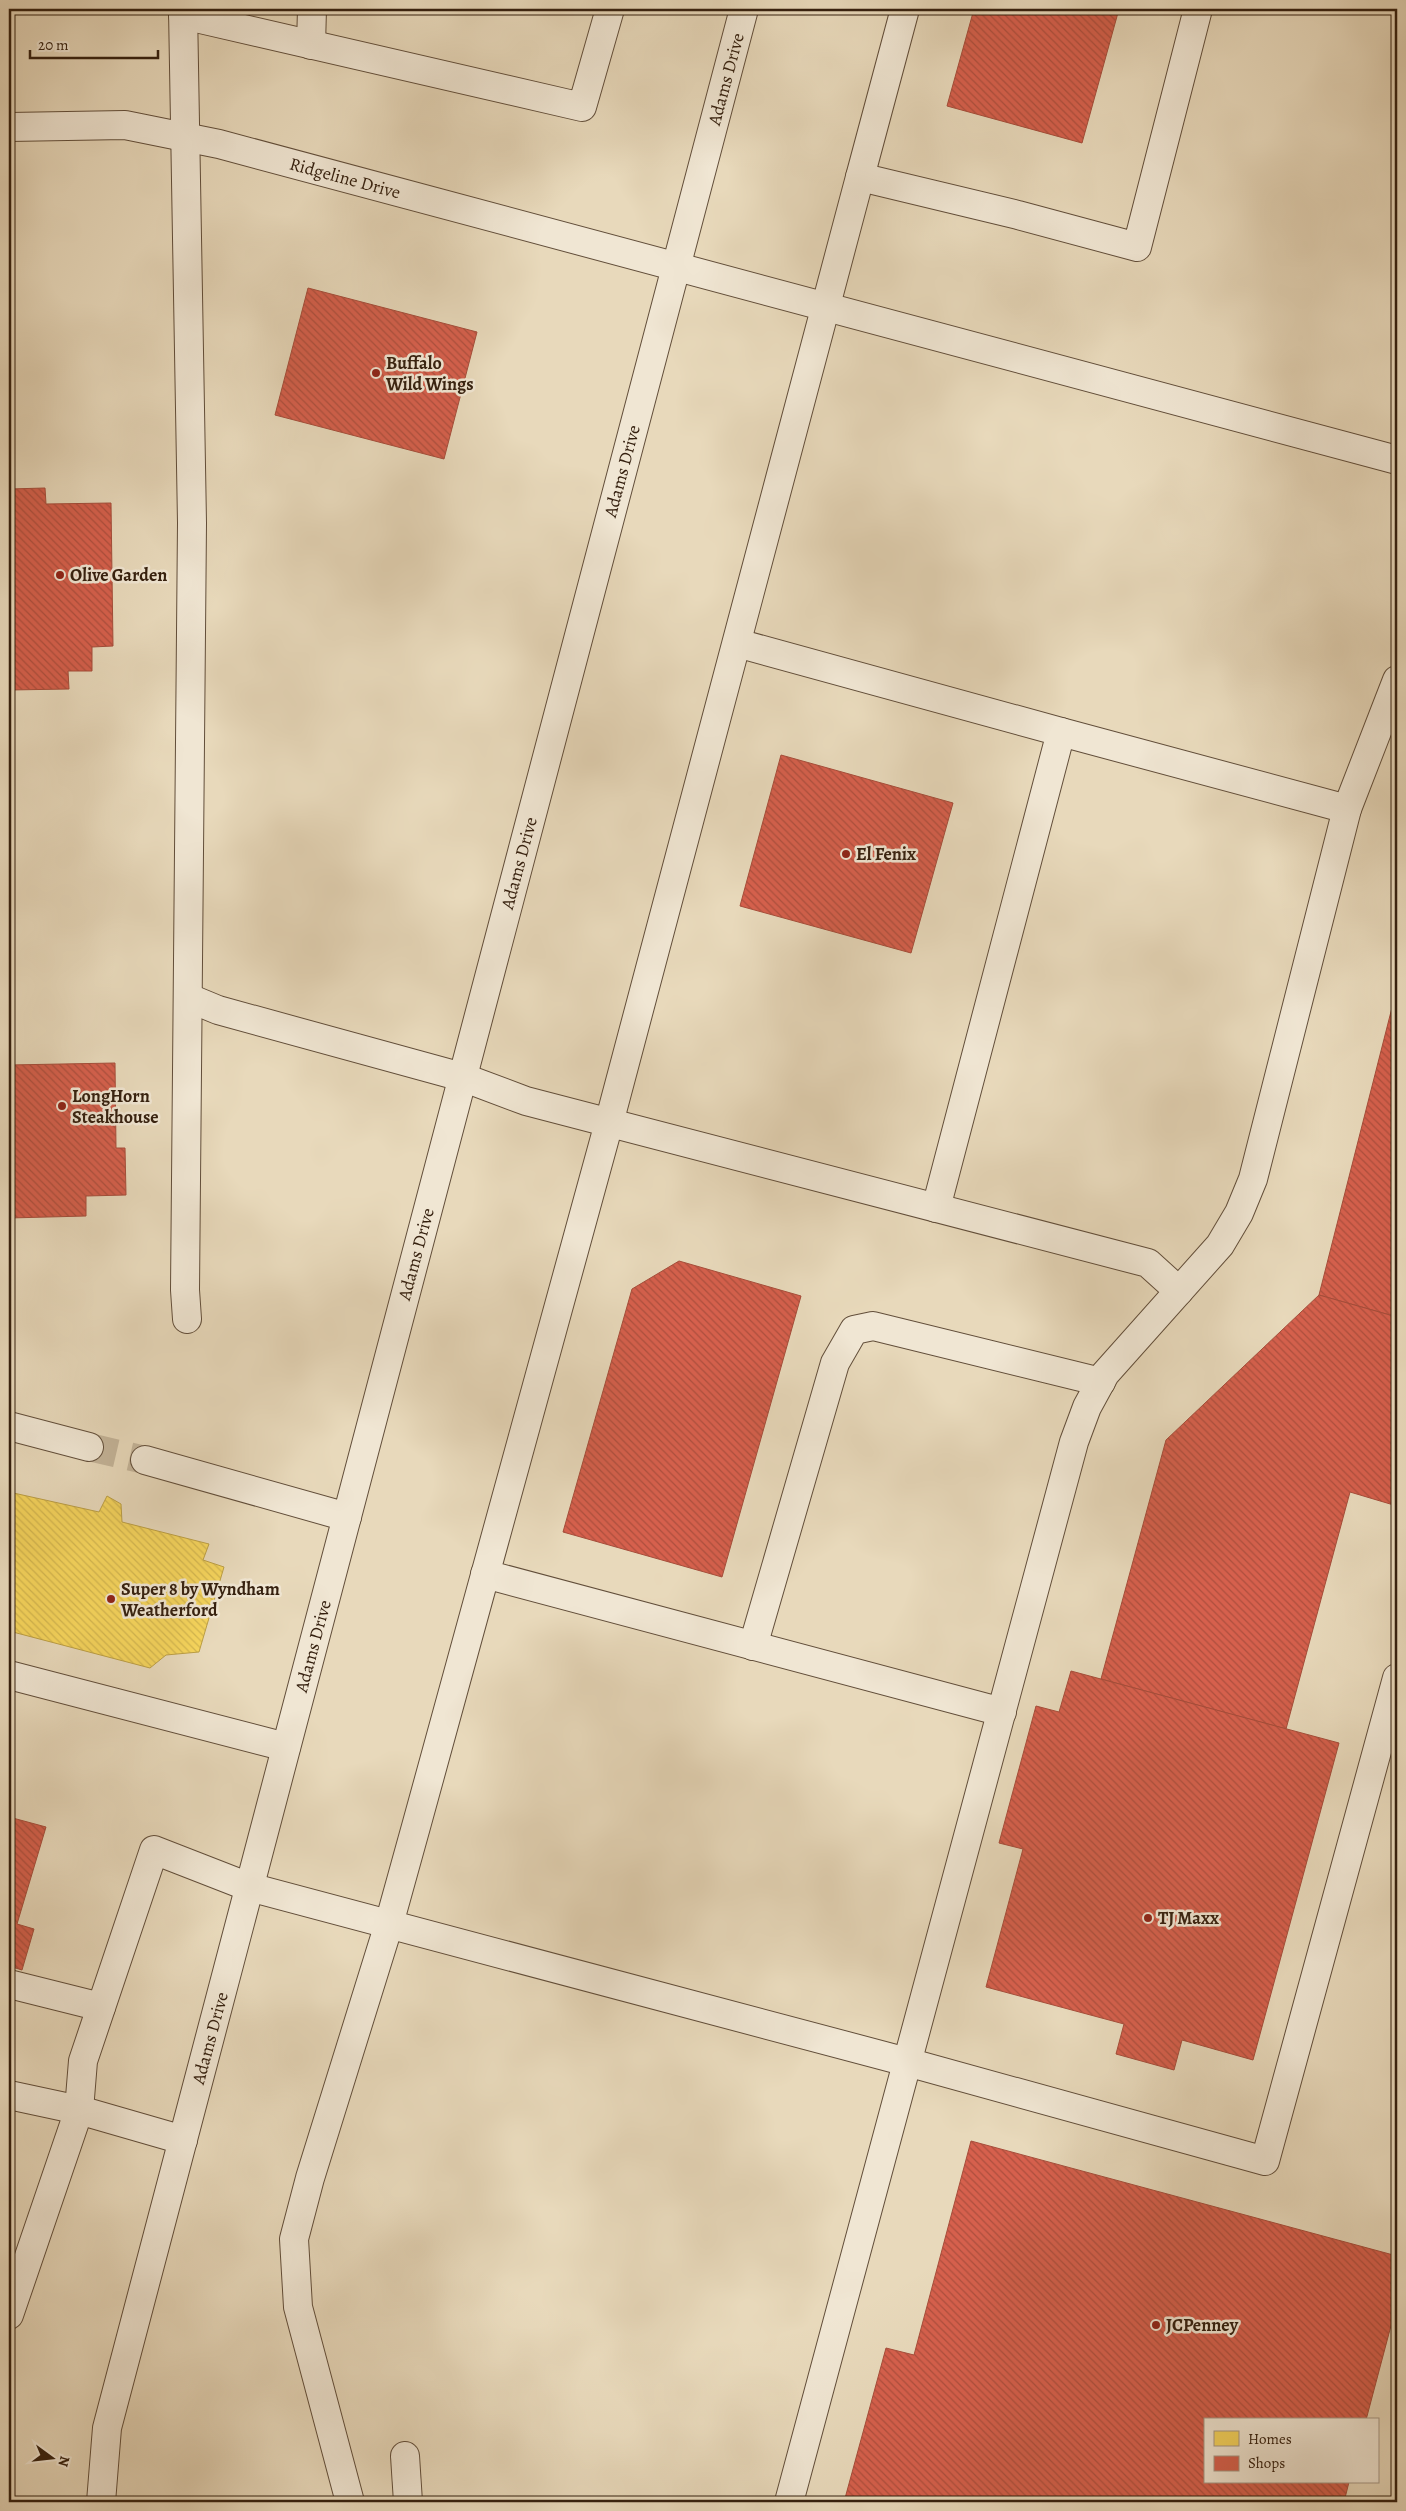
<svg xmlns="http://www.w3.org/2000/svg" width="1406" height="2511" viewBox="0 0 1406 2511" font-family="Alegreya,serif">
<defs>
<pattern id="homes-back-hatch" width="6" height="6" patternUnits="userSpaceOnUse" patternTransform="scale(1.25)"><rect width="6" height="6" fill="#f6d55c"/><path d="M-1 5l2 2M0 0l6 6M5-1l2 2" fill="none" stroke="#d4b74f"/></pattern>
<pattern id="shops-back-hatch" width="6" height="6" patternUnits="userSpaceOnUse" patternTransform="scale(1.25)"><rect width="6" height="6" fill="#d6604d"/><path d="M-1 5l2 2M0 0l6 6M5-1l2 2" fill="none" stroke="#ae4f3e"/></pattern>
</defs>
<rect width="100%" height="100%" fill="#e8d9bb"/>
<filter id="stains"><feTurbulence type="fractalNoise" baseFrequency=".004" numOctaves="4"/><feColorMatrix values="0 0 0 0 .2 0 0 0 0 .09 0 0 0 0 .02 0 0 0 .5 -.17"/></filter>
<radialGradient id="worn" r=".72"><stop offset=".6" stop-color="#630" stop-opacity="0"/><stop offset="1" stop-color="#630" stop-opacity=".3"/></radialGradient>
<!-- homes -->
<polygon fill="url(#homes-back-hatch)" stroke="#bc9f45" points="9,1492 99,1512 107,1496 121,1504 122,1522 209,1544 203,1560 224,1567 199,1652 166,1655 150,1668 9,1631"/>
<!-- shops -->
<g fill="url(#shops-back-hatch)" stroke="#a64d3a">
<polygon points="974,9 1119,9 1082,143 947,106"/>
<polygon points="308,288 477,332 444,459 275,415"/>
<polygon points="45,488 46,504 111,503 113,646 92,647 92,671 68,671 69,689 9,690 9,489"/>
<polygon points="781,755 953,803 911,953 740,906"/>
<polygon points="1397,988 1397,1317 1319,1295"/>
<polygon points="115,1063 116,1148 125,1148 126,1195 86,1196 86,1216 9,1218 9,1065"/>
<polygon points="679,1261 801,1296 722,1577 563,1532 632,1289"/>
<polygon points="1319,1295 1397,1317 1397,1506 1350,1492 1286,1729 1101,1679 1166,1440"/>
<polygon points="1071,1671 1339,1743 1253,2060 1182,2040 1174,2070 1116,2054 1124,2024 986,1987 1023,1849 999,1843 1036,1706 1059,1712"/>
<polygon points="9,1817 46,1827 17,1924 34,1929 22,1970 9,1966"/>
<polygon points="971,2141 1397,2256 1397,2303 1366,2420 1205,2420 1205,2482 1349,2482 1344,2502 844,2502 886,2348 914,2355"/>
</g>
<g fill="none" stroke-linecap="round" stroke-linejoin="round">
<!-- minor-tunnel -->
<polyline stroke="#c4b499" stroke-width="28" stroke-dasharray="28 14" stroke-linecap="butt" points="89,1447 145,1460"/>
<!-- minor casing -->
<g stroke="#624e3a" stroke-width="30">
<g id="minor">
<polyline points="183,9 192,523 185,1290 187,1319"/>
<polyline points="183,15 582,107 610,9"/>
<polyline points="311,45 312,9"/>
<polyline points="9,127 125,125 219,144 1397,460"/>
<polyline points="860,177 905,9"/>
<polyline points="737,643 1061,732"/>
<polyline points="189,998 218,1010 462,1077 526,1101 1148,1263 1179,1291"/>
<polyline points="936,1208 1061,732 1347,809"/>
<polyline points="9,1426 89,1447"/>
<polyline points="145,1460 347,1517"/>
<polyline points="485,1574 1002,1712"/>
<polyline points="753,1646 835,1363 854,1330 873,1326 1101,1382"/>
<polyline points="9,1675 286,1747"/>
<polyline points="9,1984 101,2007"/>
<polyline points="9,2095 79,2110 9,2315"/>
<polyline points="183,2140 79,2110 83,2061 154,1850 249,1887 907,2062 1265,2161 1397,1678"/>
<polyline points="405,2456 408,2502"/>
<polyline points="101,2502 107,2428 744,9"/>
<polyline points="350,2502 298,2307 294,2239 310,2178 389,1924 417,1823 609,1123 860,177 1018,215 1137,247 1198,9"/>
<polyline points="789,2502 1074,1442 1087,1407 1105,1374 1220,1245 1239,1213 1253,1179 1347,809 1397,680"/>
</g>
</g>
<!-- minor -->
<use href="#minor" stroke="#f0e6d3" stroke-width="28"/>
</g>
<!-- markers -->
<g fill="#8f2418" stroke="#f0e6d3" stroke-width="2">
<circle cx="376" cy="373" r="5"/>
<circle cx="60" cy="575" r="5"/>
<circle cx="846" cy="854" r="5"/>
<circle cx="62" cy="1106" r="5"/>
<circle cx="111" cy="1599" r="5"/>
<circle cx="1148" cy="1918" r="5"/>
<circle cx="1156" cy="2325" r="5"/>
</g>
<g text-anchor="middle" stroke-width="5" stroke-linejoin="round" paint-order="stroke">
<!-- street labels -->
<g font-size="18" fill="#35200f" stroke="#f0e6d3">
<text transform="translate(726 79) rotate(-75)" y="6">Adams Drive</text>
<text transform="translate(345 178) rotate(15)" y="6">Ridgeline Drive</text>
<text transform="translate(622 471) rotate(-75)" y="6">Adams Drive</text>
<text transform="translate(519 863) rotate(-75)" y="6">Adams Drive</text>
<text transform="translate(416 1254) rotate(-75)" y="6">Adams Drive</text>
<text transform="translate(313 1646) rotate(-75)" y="6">Adams Drive</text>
<text transform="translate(210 2038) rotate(-75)" y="6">Adams Drive</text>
</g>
<!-- poi labels -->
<g font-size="18" font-weight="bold" fill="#35200f" stroke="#f0e6d3" text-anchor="start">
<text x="386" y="369">Buffalo<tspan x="386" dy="21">Wild Wings</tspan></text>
<text x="70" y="581">Olive Garden</text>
<text x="856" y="860">El Fenix</text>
<text x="72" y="1102">LongHorn<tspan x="72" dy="21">Steakhouse</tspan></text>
<text x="121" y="1595">Super 8 by Wyndham<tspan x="121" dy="21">Weatherford</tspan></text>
<text x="1158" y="1924">TJ Maxx</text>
<text x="1166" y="2331">JCPenney</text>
</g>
</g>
<!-- margin -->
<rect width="1406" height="2511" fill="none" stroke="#e8d9bb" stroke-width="30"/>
<rect x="10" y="10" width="1386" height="2491" fill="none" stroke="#35200f" stroke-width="2.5"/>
<rect x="15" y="15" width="1376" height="2481" fill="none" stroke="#35200f"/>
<!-- legend -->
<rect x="1204" y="2418" width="175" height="65" fill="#f0e6d3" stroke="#a59785"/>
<rect x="1214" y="2431" width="25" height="15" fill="#f6d55c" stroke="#a59785"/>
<text x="1248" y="2444" font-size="15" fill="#35200f">Homes</text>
<rect x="1214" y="2456" width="25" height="15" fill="#d6604d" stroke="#a59785"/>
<text x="1248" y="2468" font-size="15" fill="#35200f">Shops</text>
<!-- north arrow -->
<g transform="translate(52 2458) rotate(105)" stroke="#f0e6d3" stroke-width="4" paint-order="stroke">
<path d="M0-4L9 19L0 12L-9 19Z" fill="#35200f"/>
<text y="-8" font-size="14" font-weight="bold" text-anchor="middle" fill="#35200f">N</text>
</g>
<!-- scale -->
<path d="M30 50v8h128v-8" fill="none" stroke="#35200f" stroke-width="2.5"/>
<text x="38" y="50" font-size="15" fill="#35200f" stroke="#f0e6d3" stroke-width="4" paint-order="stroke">20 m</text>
<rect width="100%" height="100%" filter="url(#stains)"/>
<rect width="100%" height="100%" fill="url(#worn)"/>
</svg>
